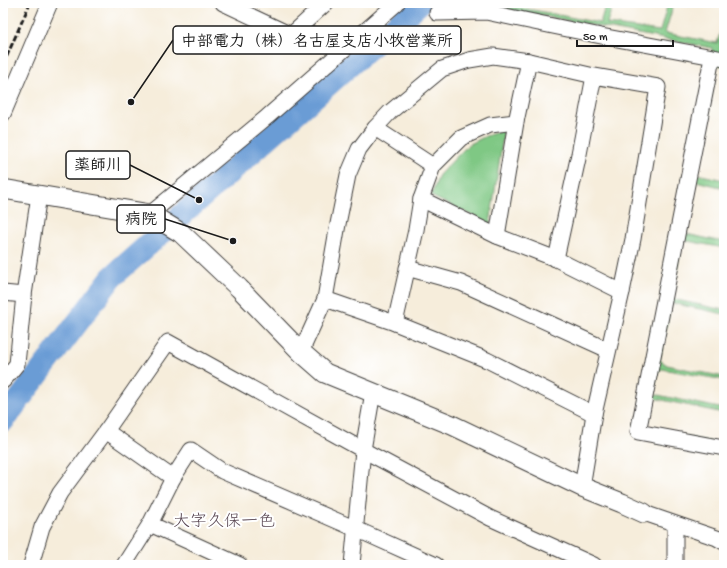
<svg xmlns="http://www.w3.org/2000/svg" width="727" height="568" viewBox="0 0 727 568" font-family="'Gochi Hand','Klee One',sans-serif">
<rect width="100%" height="100%" fill="#fff"/>
<filter id="ink" filterUnits="userSpaceOnUse"><feTurbulence type="fractalNoise" baseFrequency=".025" numOctaves="2"/><feDisplacementMap in="SourceGraphic" scale="8" xChannelSelector="R" yChannelSelector="G"/><feConvolveMatrix kernelMatrix="1 2 1 2 8 2 1 2 1" color-interpolation-filters="sRGB"/></filter>
<filter id="wash" filterUnits="userSpaceOnUse"><feTurbulence type="fractalNoise" baseFrequency=".012" numOctaves="4" result="noise"/><feDisplacementMap in="SourceGraphic" scale="16" xChannelSelector="R" yChannelSelector="G"/><feGaussianBlur stdDeviation="0.9" result="paint"/><feColorMatrix in="noise" values="0 0 0 0 0 0 0 0 0 0 0 0 0 0 0 0 0 1.4 0 .05"/><feComposite in="paint" operator="in"/></filter>
<g filter="url(#wash)">
<rect width="100%" height="100%" fill="#f6eddb"/>
<!-- green -->
<g fill="#7fc884" stroke="#4e7250" fill-rule="evenodd">
<path d="M462,3H497L600,23L606,3H613L607,24L660,31L668,3H674L665,33L717,43L724,20V34L721,43H724V66L717,65L697,174L724,180V188L696,181L686,234L724,242V248L682,240L672,299L724,310V314L671,303L660,360L667,365L724,377V380L662,369L658,371L653,394L724,409V433L722,444L638,432L712,58V48L538,15L536,22L457,7ZM653,398L723,413L718,443L647,429Z"/>
<polygon points="504,130 490,224 431,196 439,175 468,145 486,136"/>
</g>
<g fill="none" stroke-linecap="round" stroke-linejoin="round">
<!-- river -->
<polyline stroke="#6b9cd5" stroke-width="23" points="3,421 112,277 420,3"/>
</g>
</g>
<g filter="url(#ink)">
<g fill="none" stroke-linecap="round" stroke-linejoin="round">
<!-- minor casing -->
<g stroke="#3d3b39" stroke-width="17">
<g id="minor">
<polyline points="223,3 291,35 326,3"/>
<polyline points="437,13 486,12 601,36 724,59"/>
<polyline points="712,58 638,432 724,448"/>
<polyline points="3,114 50,3"/>
<polyline points="375,128 433,166"/>
<polyline points="421,199 497,236 556,259 622,292"/>
<polyline points="150,214 267,117 397,3"/>
<polyline points="497,236 516,122 529,61"/>
<polyline points="556,259 579,154 594,76"/>
<polyline points="407,268 461,283 608,350"/>
<polyline points="3,293 24,295"/>
<polyline points="325,299 395,323 487,360 594,414"/>
<polyline points="395,323 416,230 421,199 433,166 461,138 490,125 516,122"/>
<polyline points="301,352 325,299 338,224 348,175 359,149 375,128 390,112 442,69 469,60 493,56 529,61 594,76 658,87 633,239 622,292 594,414 582,487"/>
<polyline points="3,381 17,364 24,295 39,195"/>
<polyline points="106,431 173,478"/>
<polyline points="644,513 717,538 724,542"/>
<polyline points="150,524 240,565"/>
<polyline points="675,525 675,565"/>
<polyline points="31,565 42,527 60,493 106,431 168,342 363,450 490,518 594,565"/>
<polyline points="124,565 150,524 173,478 191,450 222,471 356,529 436,565"/>
<polyline points="352,565 363,450 373,392"/>
</g>
</g>
<!-- tertiary casing -->
<g stroke="#3d3b39" stroke-width="21">
<polyline id="tertiary" points="3,189 150,214 181,233 239,288 301,352 325,373 452,425 582,487 622,503 644,513"/>
</g>
<!-- minor -->
<use href="#minor" stroke="#fff" stroke-width="15"/>
<!-- tertiary -->
<use href="#tertiary" stroke="#fff" stroke-width="19"/>
<!-- rail -->
<polyline stroke="#1c1c1c" stroke-width="3" stroke-dasharray="6 3" stroke-linecap="butt" points="3,65 30,3"/>
</g>
</g>
<g text-anchor="middle" stroke-width="4" stroke-linejoin="round" paint-order="stroke">
<!-- quarter labels -->
<g font-size="17" fill="#584652" stroke="#fff">
<text x="224" y="526">大字久保一色</text>
</g>
</g>
<!-- callouts -->
<path fill="none" stroke="#1c1c1c" stroke-width="1.5" d="M131 102L173 40M199 200L130 165M233 241L165 219"/>
<g fill="#1c1c1c" stroke="#fff" stroke-width="1.5">
<circle cx="131" cy="102" r="4"/>
<circle cx="199" cy="200" r="4"/>
<circle cx="233" cy="241" r="4"/>
</g>
<g fill="#fff" stroke="#1c1c1c" stroke-width="1.5">
<rect x="173" y="26" width="288" height="28" rx="4"/>
<rect x="66" y="151" width="64" height="28" rx="4"/>
<rect x="117" y="205" width="48" height="28" rx="4"/>
</g>
<g font-size="16" text-anchor="middle" font-weight="bold" fill="#1c1c1c">
<text x="317" y="46">中部電力（株）名古屋支店小牧営業所</text>
<text x="98" y="170">薬師川</text>
<text x="141" y="224">病院</text>
</g>
<!-- margin -->
<rect width="727" height="568" fill="none" stroke="#fff" stroke-width="16"/>
<!-- scale -->
<path d="M577 40v6h96v-6" fill="none" stroke="#1c1c1c" stroke-width="2"/>
<text x="583" y="40" font-size="12" fill="#1c1c1c" stroke="#ffffff" stroke-width="3" paint-order="stroke">50 m</text>
</svg>
